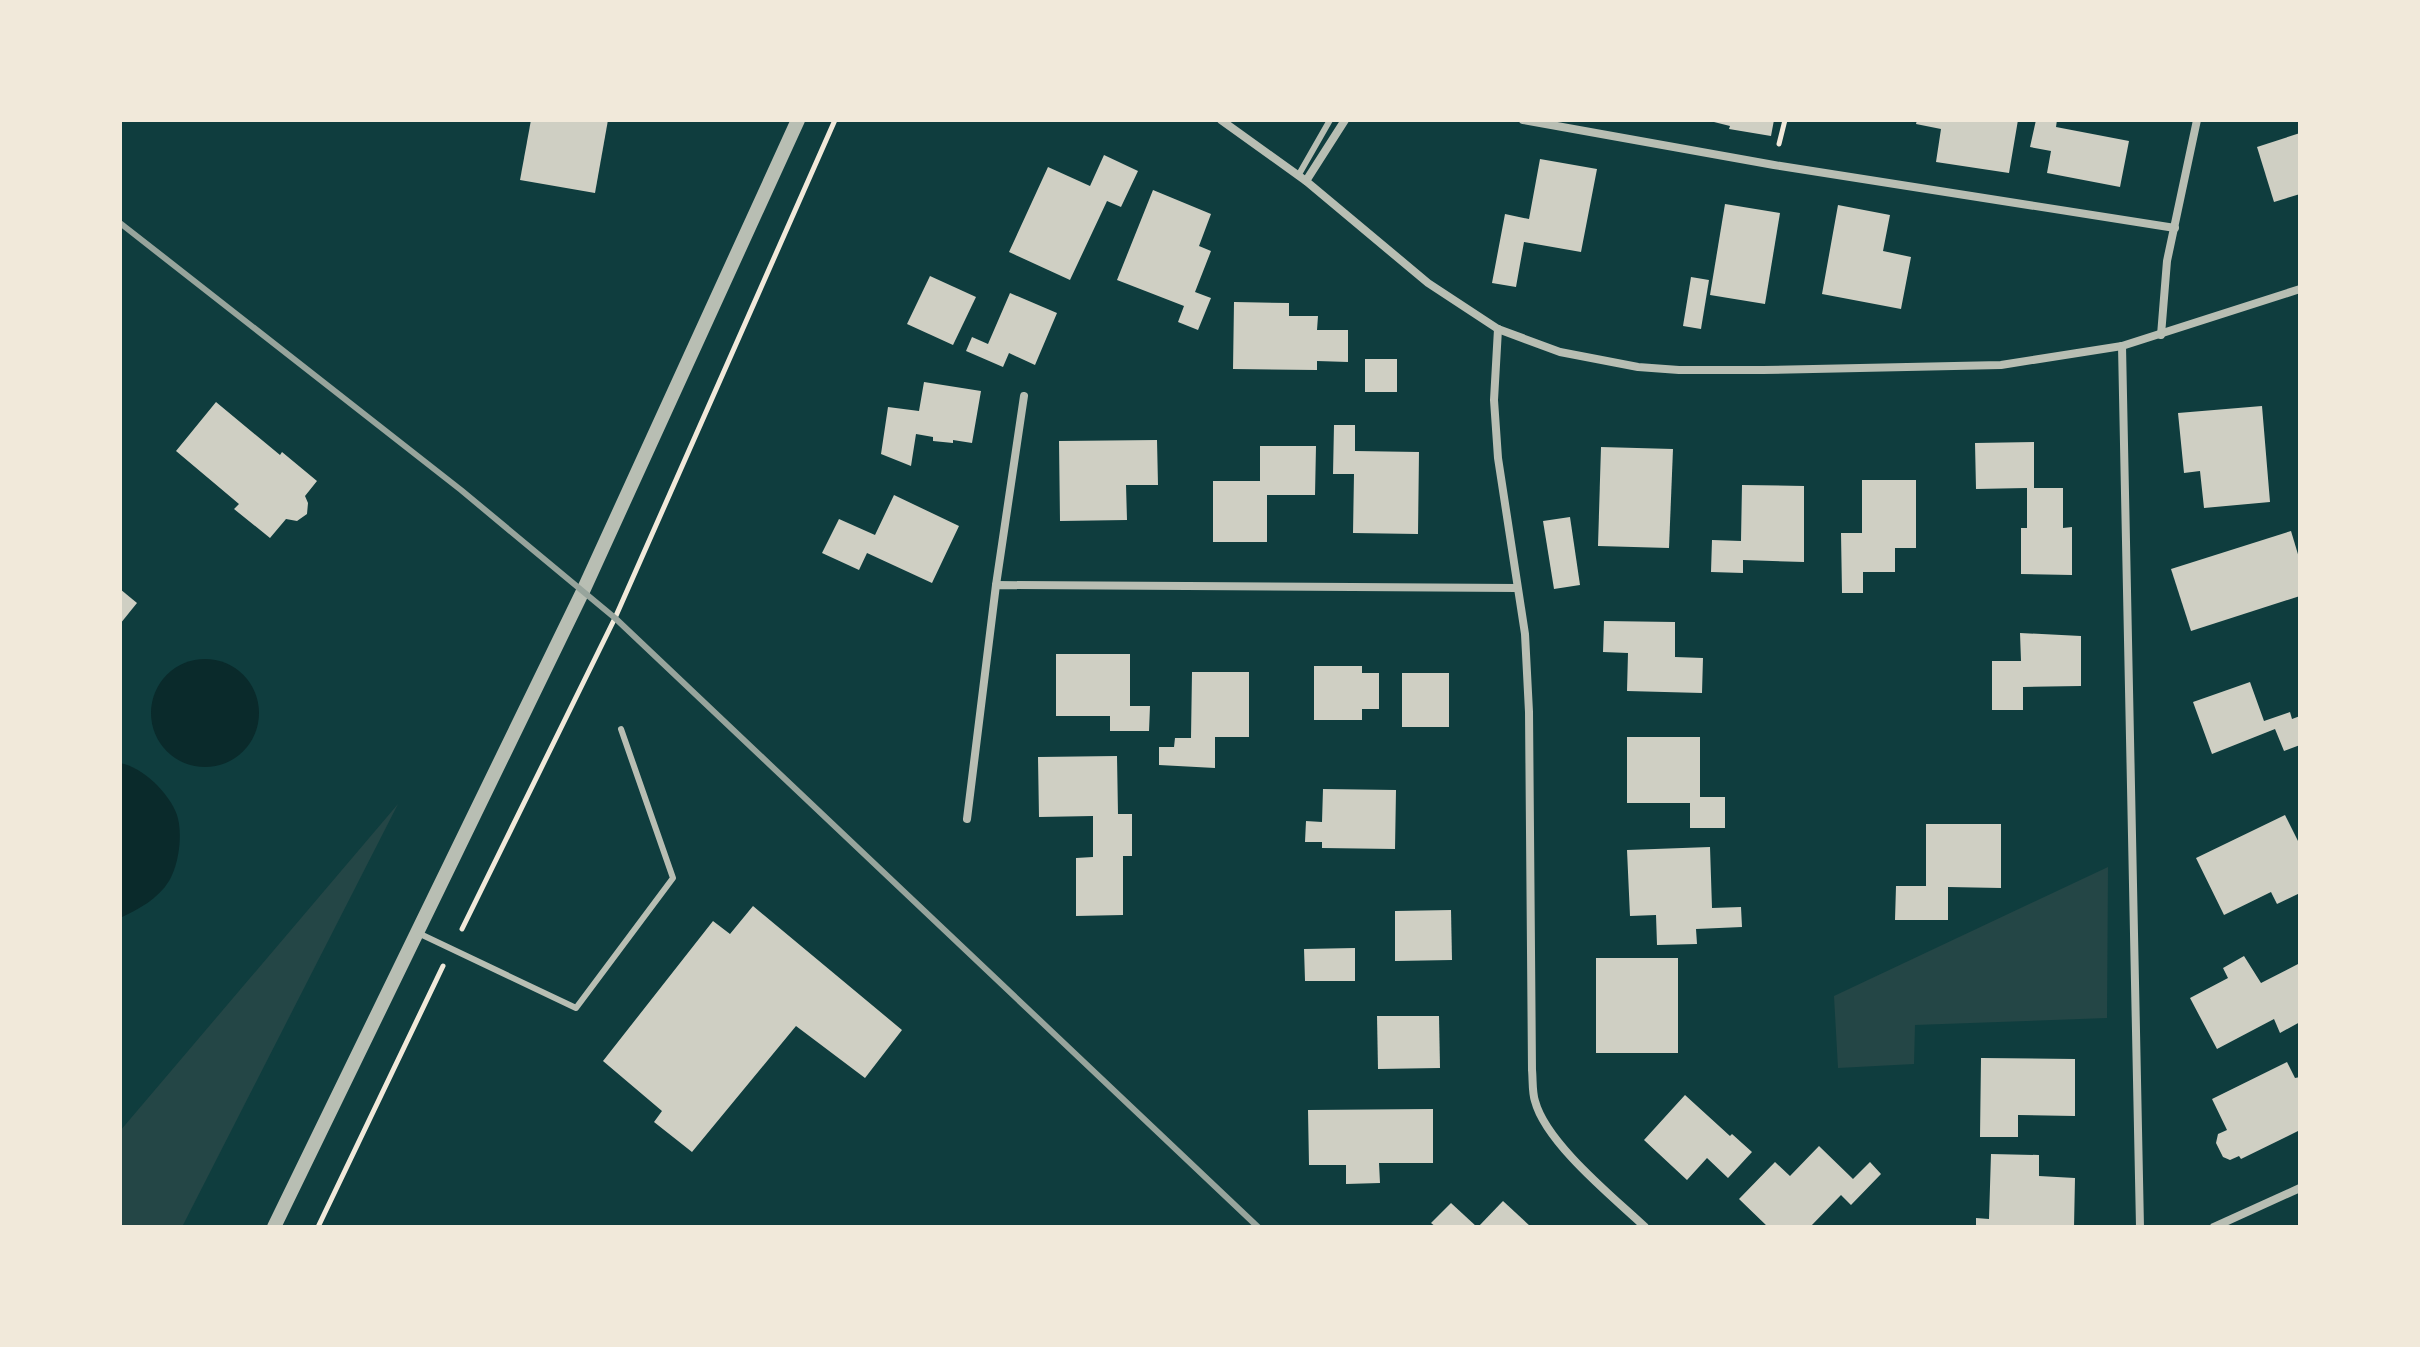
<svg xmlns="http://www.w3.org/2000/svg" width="2420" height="1347" viewBox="0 0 2420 1347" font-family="Helvetica,sans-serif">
<rect width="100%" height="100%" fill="#0f3d3e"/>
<!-- green -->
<g fill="#244646">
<polygon points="398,804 182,1227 120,1227 120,1131"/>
<polygon points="2108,867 2107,1018 1915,1025 1914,1064 1838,1068 1834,996"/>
</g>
<!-- water -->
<g fill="#0a2a2b">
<circle cx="205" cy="713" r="54"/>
<path d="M120,763C143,767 169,793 177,815C183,834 179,864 169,881C158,899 139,909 120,918Z"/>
</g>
<!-- building -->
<g fill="#cfcfc3">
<polygon points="531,120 608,120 595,193 520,180"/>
<polygon points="1706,120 1774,120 1771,136 1729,129 1730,126"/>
<polygon points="1917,120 2018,120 2009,173 1936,162 1941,129 1916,124"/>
<polygon points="2036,120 2057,120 2056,127 2129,141 2120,187 2047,173 2051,151 2030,147"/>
<polygon points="2300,133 2300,194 2274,202 2257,147"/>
<polygon points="1104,155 1138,171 1121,207 1107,201 1070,280 1009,252 1048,167 1090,186"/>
<polygon points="1540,159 1597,169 1581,252 1524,242 1516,287 1492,283 1505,214 1529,219"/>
<polygon points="1153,190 1211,214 1199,246 1211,251 1195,292 1211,298 1198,330 1178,322 1184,306 1117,280"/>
<polygon points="1725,204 1780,213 1765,304 1710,295"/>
<polygon points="1838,205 1890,215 1883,251 1911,257 1901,309 1822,294"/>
<polygon points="930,276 976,297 953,345 907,324"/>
<polygon points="1691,277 1709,280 1701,329 1683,326"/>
<polygon points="1010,293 1057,313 1035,365 1009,353 1003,367 966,351 972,337 988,344"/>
<polygon points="1234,302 1289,303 1289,316 1318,316 1317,330 1348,330 1348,362 1317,361 1317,370 1233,369"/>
<rect x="1365" y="359" width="32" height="33"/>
<polygon points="924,382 981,391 972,443 953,440 953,443 933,441 933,437 916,434 911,466 881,454 888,407 919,411"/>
<polygon points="216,402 280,455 282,452 317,481 305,496 308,503 307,514 297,521 286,519 270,538 234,509 239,504 176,451"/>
<polygon points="2262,406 2270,502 2204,508 2200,471 2184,473 2178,413"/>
<polygon points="1334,425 1355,425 1355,451 1419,452 1418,534 1353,533 1354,474 1333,474"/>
<polygon points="1157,440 1158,485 1126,485 1127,520 1060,521 1059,441"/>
<polygon points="2034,442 2034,488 2063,488 2063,528 2072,527 2072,575 2021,574 2021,528 2027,528 2027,488 1976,489 1975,443"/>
<polygon points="1260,446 1316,446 1315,495 1267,495 1267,542 1213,542 1213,481 1260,481"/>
<polygon points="1601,447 1673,449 1669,548 1598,546"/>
<polygon points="1862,480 1916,480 1916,548 1895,548 1895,572 1863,572 1863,593 1842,593 1841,533 1862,533"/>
<polygon points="1742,485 1804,486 1804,562 1743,560 1743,573 1711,572 1712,540 1741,541"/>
<polygon points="894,495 959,526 932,583 867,553 859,570 822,553 839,519 875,535"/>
<polygon points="1570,517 1580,585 1554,589 1543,521"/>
<polygon points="2291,531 2300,561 2300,596 2191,631 2171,569"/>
<polygon points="120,589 137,603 120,624"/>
<polygon points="1604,621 1675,622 1675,657 1703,658 1702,693 1627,691 1628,653 1603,652"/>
<polygon points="2020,633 2081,636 2081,686 2023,687 2023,710 1992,710 1992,661 2021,661"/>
<polygon points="1056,654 1130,654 1130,706 1150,706 1149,731 1110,731 1110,716 1056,716"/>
<polygon points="1314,666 1362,666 1362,673 1379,673 1379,709 1362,709 1362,720 1314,720"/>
<polygon points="1192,672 1249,672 1249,737 1215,737 1215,768 1159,765 1159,747 1174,747 1175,738 1191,738"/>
<rect x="1402" y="673" width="47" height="54"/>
<polygon points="2250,682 2264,721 2290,712 2292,719 2300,716 2300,745 2284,751 2275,729 2212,754 2193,702"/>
<polygon points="1627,737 1700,737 1700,797 1725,797 1725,828 1690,828 1690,803 1627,803"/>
<polygon points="1117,756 1118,814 1132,814 1132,856 1123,856 1123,915 1076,916 1076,858 1093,857 1093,816 1039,817 1038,757"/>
<polygon points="1323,789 1396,790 1395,849 1322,848 1322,842 1305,842 1306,821 1322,822"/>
<polygon points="2285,815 2300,845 2300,893 2277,904 2271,892 2224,915 2196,858"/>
<polygon points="1926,824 2001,824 2001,888 1948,887 1948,920 1895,920 1896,886 1926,886"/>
<polygon points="1710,847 1712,908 1741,907 1742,927 1696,929 1697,944 1657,945 1656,915 1630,916 1627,850"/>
<polygon points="753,906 902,1030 865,1078 796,1026 692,1152 654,1122 662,1111 603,1061 713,921 730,934"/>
<polygon points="1451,910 1452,960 1395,961 1395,911"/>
<polygon points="1355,948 1355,981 1305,981 1304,949"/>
<polygon points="2244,956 2261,983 2300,963 2300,1022 2280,1033 2274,1019 2217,1049 2190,998 2228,978 2223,968"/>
<rect x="1596" y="958" width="82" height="95"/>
<polygon points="1377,1016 1439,1016 1440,1068 1378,1069"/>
<polygon points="1981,1058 2075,1059 2075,1116 2018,1115 2018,1137 1980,1137"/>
<polygon points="2287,1062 2295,1078 2300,1077 2300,1130 2241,1159 2239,1156 2230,1160 2223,1157 2216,1143 2218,1134 2227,1130 2212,1099"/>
<polygon points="1685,1095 1730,1136 1732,1134 1752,1152 1728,1178 1707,1158 1687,1180 1644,1140"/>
<polygon points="1433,1109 1433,1163 1379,1163 1380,1183 1346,1184 1346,1165 1309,1165 1308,1110"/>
<polygon points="1819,1146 1853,1179 1870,1162 1881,1174 1851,1205 1841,1195 1810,1227 1768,1227 1739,1199 1775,1162 1790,1176"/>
<polygon points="1991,1154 2039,1155 2039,1176 2075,1178 2074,1227 1976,1227 1976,1218 1989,1219"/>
<polygon points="1503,1201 1531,1227 1478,1227"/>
<polygon points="1451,1203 1477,1227 1436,1227 1431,1223"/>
</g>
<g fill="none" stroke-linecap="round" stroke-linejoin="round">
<!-- path -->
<g stroke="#f1e9da" stroke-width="5">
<polyline points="1779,144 1785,120"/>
<polyline points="462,929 615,618 835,120"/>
<polyline points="318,1227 443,966"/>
</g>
<!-- service -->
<g stroke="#b8beb3" stroke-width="6">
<polyline points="1298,176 1330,120"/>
<polyline points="416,932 576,1008 673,878 621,729"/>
</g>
<!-- minor -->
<g stroke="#b8beb3" stroke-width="8">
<polyline points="1221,120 1306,181 1428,283 1498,329 1560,352 1638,367 1679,370 1763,370 2001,365 2122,346 2300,289"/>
<polyline points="1523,120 1774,165 2175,228"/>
<polyline points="1306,181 1345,120"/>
<path d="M1498,329L1494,400L1498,458L1525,634L1529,712L1532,1070C1533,1080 1532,1092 1535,1101C1546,1143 1613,1197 1645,1227"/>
<polyline points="2161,335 2167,261 2197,120"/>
<polyline points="2122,346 2140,1227"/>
<polyline points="996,585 1024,396"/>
<polyline points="967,819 996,585 1517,588"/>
<polyline points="2214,1227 2300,1188"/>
</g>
<!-- tertiary -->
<polyline stroke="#b8beb3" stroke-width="14" points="274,1227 583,591 798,120"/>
<!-- rail -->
<polyline stroke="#97a49c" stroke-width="6" points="120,223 461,490 615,618 1258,1227"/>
</g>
<!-- border -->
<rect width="2420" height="1347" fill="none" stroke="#f1e9da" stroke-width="244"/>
</svg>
